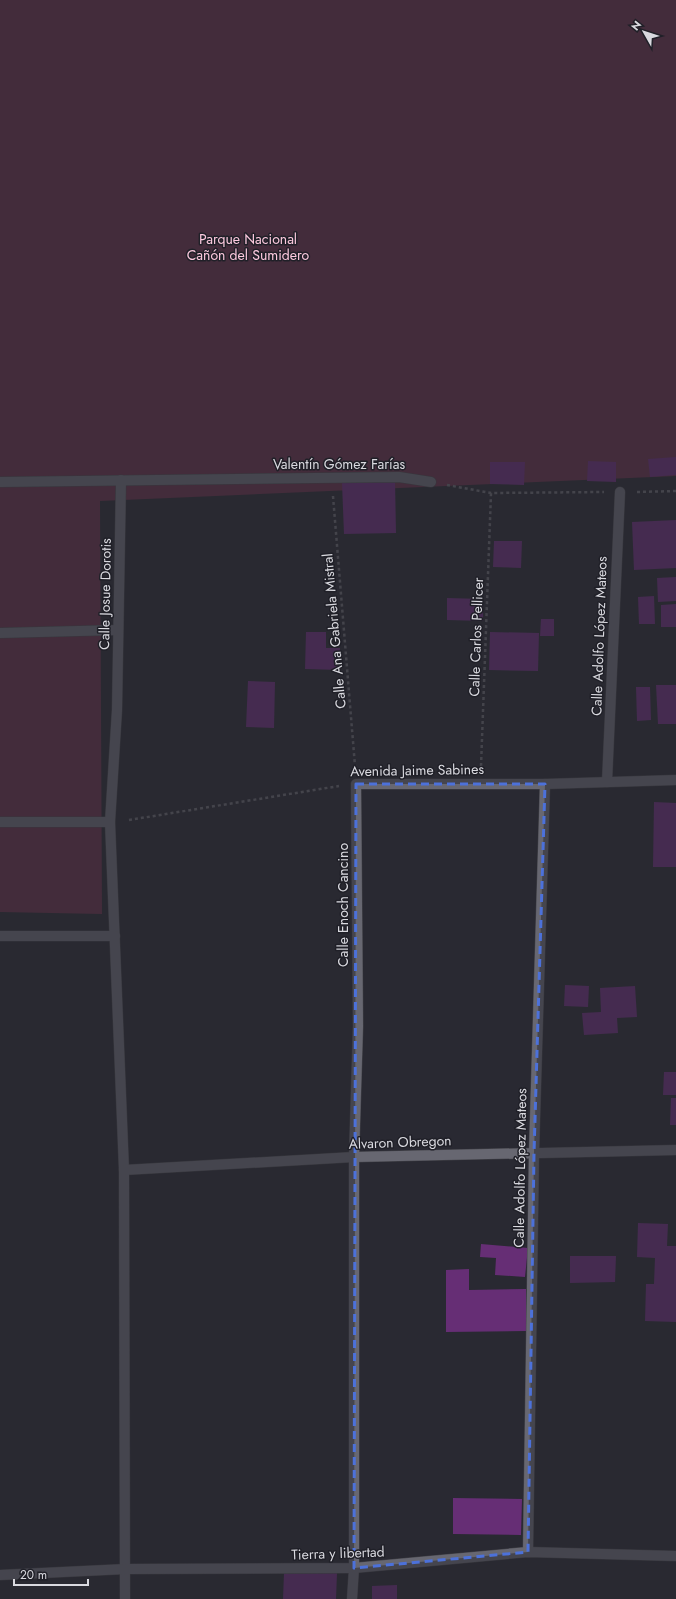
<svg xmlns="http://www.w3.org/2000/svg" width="676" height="1599" viewBox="0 0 676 1599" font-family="Jost,sans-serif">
<rect width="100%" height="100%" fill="#292932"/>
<!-- green -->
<polygon fill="#623047" points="0,0 676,0 676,476 100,501 102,914 0,912"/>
<!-- building -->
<g fill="#662e75">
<polygon points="676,457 676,475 650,477 648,459"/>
<polygon points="588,461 616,462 616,482 587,481"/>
<polygon points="490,462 525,462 524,485 490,484"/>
<polygon points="395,480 396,533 344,534 342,483"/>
<polygon points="676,520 676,568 634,570 632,522"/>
<polygon points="494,541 522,541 521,568 493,567"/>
<polygon points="676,577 676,601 658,602 657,578"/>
<polygon points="654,596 655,624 639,624 638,597"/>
<polygon points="447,598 483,599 483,621 447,620"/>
<polygon points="676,604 676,627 661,627 661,605"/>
<polygon points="541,619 554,619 554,636 540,636"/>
<polygon points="306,632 326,632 326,648 340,648 339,670 305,669"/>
<polygon points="490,632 539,633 538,671 489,670"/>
<polygon points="248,681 275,682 274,728 246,727"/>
<polygon points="656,685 676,685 676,724 658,724"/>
<polygon points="636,687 650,687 651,720 637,721"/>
<polygon points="654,802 676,803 676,867 653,867"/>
<polygon points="565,985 589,986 588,1007 564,1006"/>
<polygon points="635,986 637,1017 617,1018 618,1033 584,1035 582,1013 601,1012 600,988"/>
<polygon points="664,1072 676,1072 676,1095 663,1095"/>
<polygon points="671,1098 676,1098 676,1125 670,1125"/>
<polygon points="638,1223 668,1224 667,1246 676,1246 676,1322 645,1321 646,1284 654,1284 655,1258 637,1257"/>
<polygon points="481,1244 528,1248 525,1277 495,1275 496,1258 480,1257"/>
<polygon points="570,1256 616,1256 615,1282 570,1283"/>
<polygon points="469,1269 469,1290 526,1289 526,1331 446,1332 446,1270"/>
<polygon points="453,1498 522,1499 521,1535 453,1534"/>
<polygon points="284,1573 337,1573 336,1599 283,1599"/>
<polygon points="397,1585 397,1599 372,1599 372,1586"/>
</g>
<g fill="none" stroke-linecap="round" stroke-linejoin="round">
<!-- street casing -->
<g stroke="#46464c" stroke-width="11">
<g id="street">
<polyline points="121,480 117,710 110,822 124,1170 125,1599"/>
<polyline points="0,482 399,477 431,482"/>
<polyline points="0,633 118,630"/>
<polyline points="607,782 620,492"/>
<polyline points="0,822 110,822"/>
<polyline points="0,936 115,936"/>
<polyline points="124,1170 354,1157 676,1150"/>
<polyline points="528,1552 534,1153 545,784"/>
<polyline points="0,1575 126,1569 354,1568 528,1552 676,1556"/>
<polyline points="352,1599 354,1568 354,1157 358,1026 356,784 545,784 676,780"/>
</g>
</g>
<!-- path -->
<g stroke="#64646c" stroke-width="2.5" stroke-dasharray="3 3" stroke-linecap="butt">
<polyline points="447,485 491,493 604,492"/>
<polyline points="637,492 676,491"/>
<polyline points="333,496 355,766"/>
<polyline points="481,766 491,493"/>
<polyline points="129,820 339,786"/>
</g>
<!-- street -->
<use href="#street" stroke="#676771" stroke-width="10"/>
</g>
<!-- marked area -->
<path d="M0 0H676V1599H0ZM356,784H545L534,1153L528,1552L354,1568Z" fill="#292932" fill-opacity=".55" fill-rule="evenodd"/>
<path fill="none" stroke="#4c71da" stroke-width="3" stroke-dasharray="8 5" stroke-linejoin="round" d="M356,784H545L534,1153L528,1552L354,1568Z"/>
<g text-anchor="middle" stroke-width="3" stroke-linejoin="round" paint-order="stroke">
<!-- park labels -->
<g font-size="14" fill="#fcc9de" stroke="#202028">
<text x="248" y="244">Parque Nacional<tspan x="248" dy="16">Cañón del Sumidero</tspan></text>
</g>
<!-- street labels -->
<g font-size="14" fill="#d9d9df" stroke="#202028">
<text x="339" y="469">Valentín Gómez Farías</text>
<text transform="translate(105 594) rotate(-89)" y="5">Calle Josue Dorotis</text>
<text transform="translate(334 631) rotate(-95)" y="5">Calle Ana Gabriela Mistral</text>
<text transform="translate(599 636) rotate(-88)" y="5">Calle Adolfo López Mateos</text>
<text transform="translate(476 637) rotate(-88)" y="5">Calle Carlos Pellicer</text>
<text transform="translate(417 770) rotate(-1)" y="5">Avenida Jaime Sabines</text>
<text transform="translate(343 905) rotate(-90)" y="5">Calle Enoch Cancino</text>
<text transform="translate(400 1142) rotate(-2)" y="5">Alvaron Obregon</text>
<text transform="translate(520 1168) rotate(-89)" y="5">Calle Adolfo López Mateos</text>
<text transform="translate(338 1553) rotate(-2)" y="5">Tierra y libertad</text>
</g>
</g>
<!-- north arrow -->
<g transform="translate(644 32) rotate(309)" stroke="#202028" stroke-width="3" paint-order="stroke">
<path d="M0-3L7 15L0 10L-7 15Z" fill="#d9d9df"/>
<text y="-6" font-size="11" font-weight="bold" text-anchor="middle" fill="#d9d9df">N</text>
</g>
<!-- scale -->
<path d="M14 1579v6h74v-6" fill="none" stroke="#d9d9df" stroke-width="2"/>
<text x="20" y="1579" font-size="12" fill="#d9d9df" stroke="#202028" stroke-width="3" paint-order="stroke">20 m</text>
</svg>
